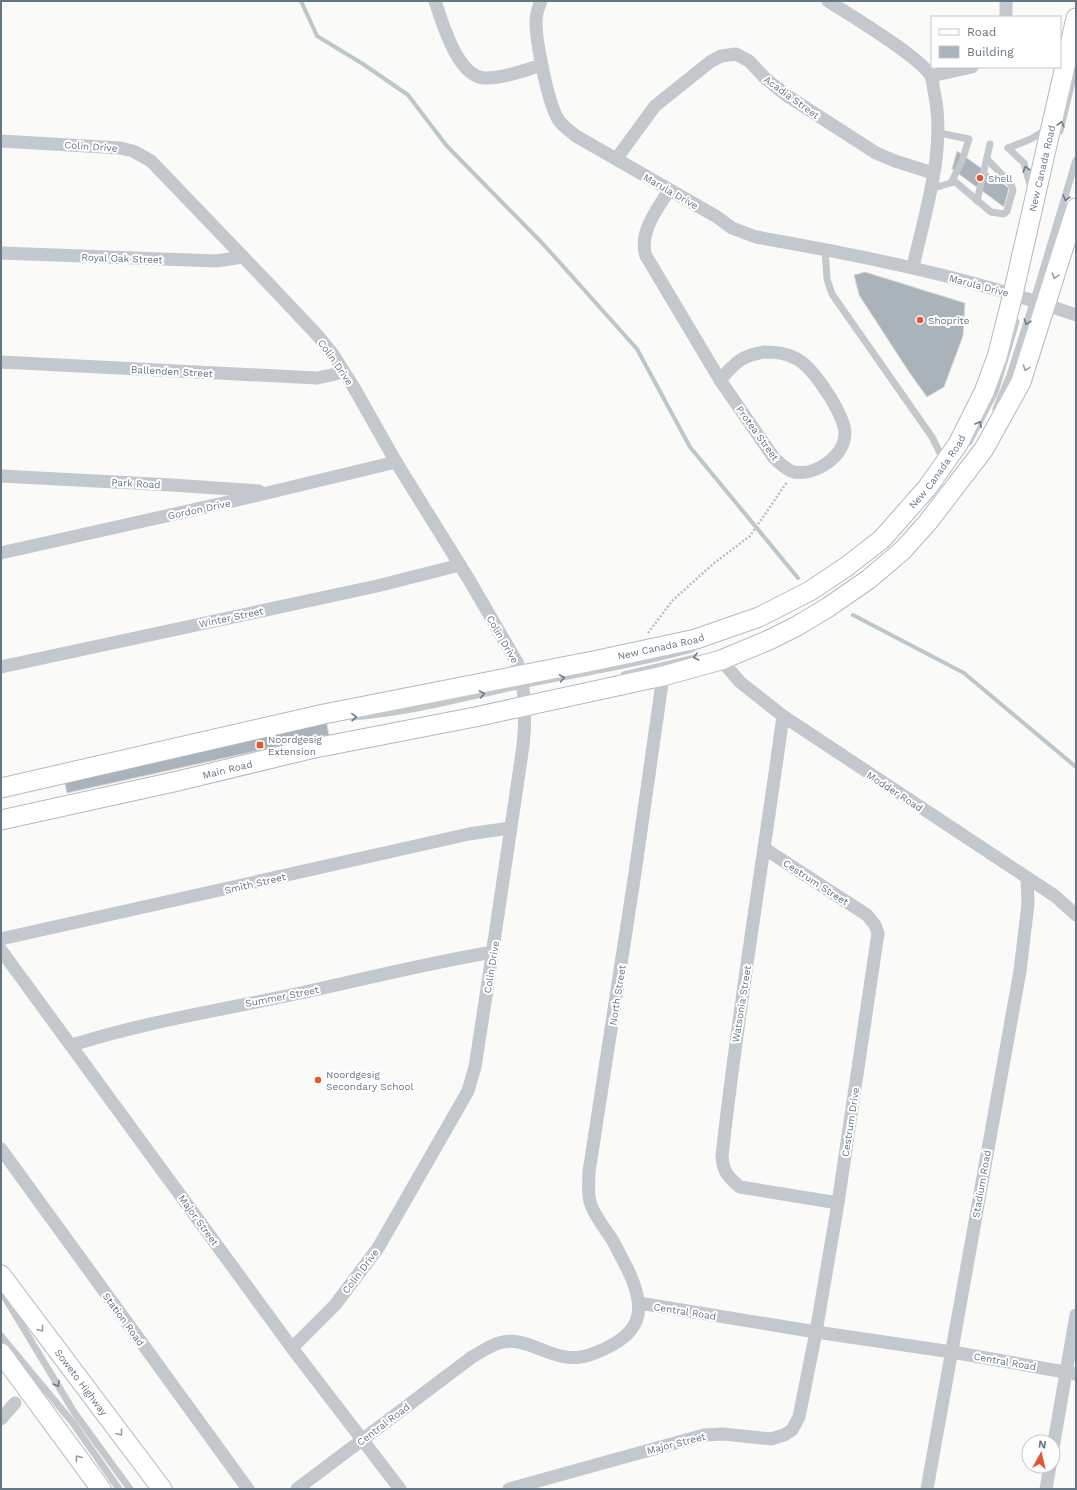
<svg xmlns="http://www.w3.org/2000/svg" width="1077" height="1490" viewBox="0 0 1077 1490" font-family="'Work Sans',sans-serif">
<rect width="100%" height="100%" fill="#fafaf8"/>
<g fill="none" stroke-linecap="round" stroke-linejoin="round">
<!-- stream -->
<g stroke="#bbc7cb" stroke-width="4">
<polyline points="301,1 317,36 363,64 408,95 446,145 544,245 637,349 690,447 798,578"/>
<polyline points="853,615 964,673 1076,767"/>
</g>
</g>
<!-- building -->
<g fill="#aab3b9" stroke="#dcdcda">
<polygon points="957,151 1009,188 1004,207 952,169"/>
<polygon points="865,272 965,303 963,336 944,387 927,397 909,372 859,295 854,275"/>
<polygon points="326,720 329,735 67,793 64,780"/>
</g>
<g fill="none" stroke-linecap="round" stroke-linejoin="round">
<!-- secondary casing -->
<g stroke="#b3babf" stroke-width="21">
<g id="secondary">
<path id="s1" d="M1,788L324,714L598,660L696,639L759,617L810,591L846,567L882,539L927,488L958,444L984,392L997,357L1013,294L1076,18"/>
<path id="s2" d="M1,820L178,781L310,749L475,717L663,676L721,660L769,640L797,626L827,608L869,579L903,550L928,522L984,449L1021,382L1076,208"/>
<path id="s3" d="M1,1275L162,1489"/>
<polyline points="1,1353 101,1489"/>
</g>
</g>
<!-- path -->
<polyline stroke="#bbbfc2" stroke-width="2.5" stroke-dasharray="2 2" stroke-linecap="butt" points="648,633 672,601 713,564 750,536 787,482"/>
<!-- service -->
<g stroke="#c3c8cc" stroke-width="7">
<polyline points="1060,131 1076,65"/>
<polyline points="1008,148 1024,163 1031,188"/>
<polyline points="1008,148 1031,139 1047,129"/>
<polyline points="953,180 991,212 1004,214 1007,211 1013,190 1011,184 987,159"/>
<polyline points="930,189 951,183 962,161 969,139 939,133"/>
<polyline points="977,201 990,144"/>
<polyline points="825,249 827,279 832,294 932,437 944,461"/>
<polyline points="996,409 1010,375 1034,300 1076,160"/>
<polyline points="969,442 995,392 1016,322"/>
<polyline points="624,675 695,658"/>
<path d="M351,717C409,713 465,697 522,685C579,673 636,665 692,649"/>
<polyline points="1,1291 74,1412 130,1489"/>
<polyline points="1,1336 73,1423 119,1489"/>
</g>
<!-- minor -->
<g stroke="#c3c8cc" stroke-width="13">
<path d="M435,1C442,22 458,79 486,78C505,78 525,70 542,65"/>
<path d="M541,1C538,8 536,14 536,22C536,42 548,103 558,119C562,126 570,131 576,136L717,217L732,228L756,237C865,256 972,278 1076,315"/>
<path d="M828,1C850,15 919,56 931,76C933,80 933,87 934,91C947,149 925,211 913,267"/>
<polyline points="1006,1 1006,17"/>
<polyline points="931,76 972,67"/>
<path d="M1,141L120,148L133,151L151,161L270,285L319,337L332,353L353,386L396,462L468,578L518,664C526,691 526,718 523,746L484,1009L475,1067L468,1091L378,1248L335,1305L292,1348"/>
<polyline points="617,158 655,106 710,62 721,56 736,54 749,61 765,78 786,95 876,153 895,161 933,173"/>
<path d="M669,190C658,209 638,232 646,256L720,380"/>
<polyline points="1,253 216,261 243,257"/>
<path d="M765,352C776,352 786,353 795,358C813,366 844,414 845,433C845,456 816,476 794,472C786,470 780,463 774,458L720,380C735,363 742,355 765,352Z"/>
<polyline points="1,362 317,378 336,374 342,370"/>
<polyline points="1,476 172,485 259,491"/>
<polyline points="1,553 246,498 396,462"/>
<polyline points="721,660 740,682 783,716 1055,896 1076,915"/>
<polyline points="1,667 377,586 460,565"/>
<path d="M783,716C763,863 738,1009 722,1156C723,1172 728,1177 740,1187L838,1203"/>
<polyline points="1,939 469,834 510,828"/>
<polyline points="1,950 292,1348 400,1489"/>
<path d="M72,1045C148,1021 222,1010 300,993C364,979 428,963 493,952"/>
<polyline points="1,1149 248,1489"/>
<polyline points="639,1303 816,1332 952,1352 1076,1374"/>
<polyline points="1,1419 15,1403"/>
<polyline points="1053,1448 1076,1315"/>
<path d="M297,1489L472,1357C481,1352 489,1346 499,1343C532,1333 554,1370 595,1353C641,1335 649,1312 627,1268C622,1259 618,1250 613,1241C606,1230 596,1218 591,1205C587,1194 589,1183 589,1172L635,873L663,676"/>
<polyline points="509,1489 704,1435 723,1434 771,1439 784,1435 792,1430 799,1417 816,1332 838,1203 878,933 875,925 867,915 765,849"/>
<polyline points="927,1489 1020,971 1028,904 1027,878"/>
<polyline points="1046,1489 1050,1466"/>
</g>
<!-- secondary -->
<use href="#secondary" stroke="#fff" stroke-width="19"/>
</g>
<!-- one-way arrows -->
<defs><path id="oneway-chevron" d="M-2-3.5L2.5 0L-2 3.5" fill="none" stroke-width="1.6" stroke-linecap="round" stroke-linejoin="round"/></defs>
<g stroke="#6a7a87">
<use href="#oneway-chevron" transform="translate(1061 124) rotate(-76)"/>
<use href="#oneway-chevron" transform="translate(1026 169) rotate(-108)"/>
<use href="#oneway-chevron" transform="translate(1066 198) rotate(107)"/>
<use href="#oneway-chevron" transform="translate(1027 322) rotate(109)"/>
<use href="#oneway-chevron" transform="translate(979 424) rotate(-61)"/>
<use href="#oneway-chevron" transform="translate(696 657) rotate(166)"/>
<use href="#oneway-chevron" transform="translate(562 678) rotate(-10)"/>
<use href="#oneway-chevron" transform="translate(482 694) rotate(-12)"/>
<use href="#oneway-chevron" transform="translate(354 717) rotate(-4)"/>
<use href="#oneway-chevron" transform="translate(57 1384) rotate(60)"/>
</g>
<g stroke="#939fa8">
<use href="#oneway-chevron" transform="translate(1055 276) rotate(108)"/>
<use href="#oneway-chevron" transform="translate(1026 368) rotate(110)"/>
<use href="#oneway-chevron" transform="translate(41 1329) rotate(53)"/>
<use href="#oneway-chevron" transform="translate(120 1433) rotate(53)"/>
<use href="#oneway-chevron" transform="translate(78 1458) rotate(-126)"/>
</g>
<!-- markers -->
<g fill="#e4572e" stroke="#fff" stroke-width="1.5">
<circle cx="980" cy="178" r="4"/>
<circle cx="920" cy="320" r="4"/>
<rect x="256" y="741" width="8" height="8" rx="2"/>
<circle cx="318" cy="1080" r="4"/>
</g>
<g text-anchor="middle" stroke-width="4" stroke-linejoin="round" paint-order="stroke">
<!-- street labels -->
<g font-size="10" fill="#657683" stroke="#fff">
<text transform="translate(792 97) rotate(36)" y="4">Acadia Street</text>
<text transform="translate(91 146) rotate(4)" y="4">Colin Drive</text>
<text dy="4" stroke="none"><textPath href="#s1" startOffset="1335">New Canada Road</textPath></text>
<text transform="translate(671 191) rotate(30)" y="4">Marula Drive</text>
<text transform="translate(122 258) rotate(2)" y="4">Royal Oak Street</text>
<text transform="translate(979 285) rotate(15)" y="4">Marula Drive</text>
<text transform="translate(336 362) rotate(55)" y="4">Colin Drive</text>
<text transform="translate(172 371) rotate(3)" y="4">Ballenden Street</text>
<text transform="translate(758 433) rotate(54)" y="4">Protea Street</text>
<text dy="4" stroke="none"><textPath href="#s1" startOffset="1011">New Canada Road</textPath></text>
<text transform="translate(136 483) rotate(3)" y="4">Park Road</text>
<text transform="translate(199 509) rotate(-12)" y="4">Gordon Drive</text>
<text transform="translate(231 617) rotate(-12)" y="4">Winter Street</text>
<text transform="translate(503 639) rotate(60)" y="4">Colin Drive</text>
<text dy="4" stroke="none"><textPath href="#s1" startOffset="675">New Canada Road</textPath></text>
<text dy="4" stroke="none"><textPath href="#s2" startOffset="232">Main Road</textPath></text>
<text transform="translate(895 791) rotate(33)" y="4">Modder Road</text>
<text transform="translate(816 882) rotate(33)" y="4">Cestrum Street</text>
<text transform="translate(255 883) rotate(-13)" y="4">Smith Street</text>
<text transform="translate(491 967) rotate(-81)" y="4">Colin Drive</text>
<text transform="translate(617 995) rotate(-81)" y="4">North Street</text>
<text transform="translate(282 996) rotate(-11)" y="4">Summer Street</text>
<text transform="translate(741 1004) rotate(-81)" y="4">Watsonia Street</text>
<text transform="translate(850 1122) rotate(-81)" y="4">Cestrum Drive</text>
<text transform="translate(981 1184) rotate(-80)" y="4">Stadium Road</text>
<text transform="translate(199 1220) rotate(54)" y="4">Major Street</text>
<text transform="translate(360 1271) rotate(-53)" y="4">Colin Drive</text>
<text transform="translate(685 1311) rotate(9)" y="4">Central Road</text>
<text transform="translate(124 1319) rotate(54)" y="4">Station Road</text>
<text transform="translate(1005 1361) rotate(10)" y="4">Central Road</text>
<text dy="4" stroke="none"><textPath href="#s3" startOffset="134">Soweto Highway</textPath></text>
<text transform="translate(383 1424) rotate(-37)" y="4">Central Road</text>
<text transform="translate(676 1443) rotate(-14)" y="4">Major Street</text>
</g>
<!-- poi labels -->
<g font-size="10" fill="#657683" stroke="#fff" text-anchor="start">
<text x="988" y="182">Shell</text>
<text x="928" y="324">Shoprite</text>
<text x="268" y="743">Noordgesig<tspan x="268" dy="12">Extension</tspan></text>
<text x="326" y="1078">Noordgesig<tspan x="326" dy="12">Secondary School</tspan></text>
</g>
</g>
<!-- border -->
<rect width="1077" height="1490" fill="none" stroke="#657683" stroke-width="4"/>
<!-- legend -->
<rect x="931" y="16" width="130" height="52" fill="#ffffff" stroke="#c1c8cd"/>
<rect x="939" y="29" width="20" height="6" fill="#ffffff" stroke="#c1c8cd"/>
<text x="967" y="36" font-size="12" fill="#657683">Road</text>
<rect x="939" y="46" width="20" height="12" fill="#aab3b9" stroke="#c1c8cd"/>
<text x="967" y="56" font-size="12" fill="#657683">Building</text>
<!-- north arrow -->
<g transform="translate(1041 1454) rotate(8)"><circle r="19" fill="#ffffff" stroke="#c1c8cd"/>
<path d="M0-3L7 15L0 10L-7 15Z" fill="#e4572e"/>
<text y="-6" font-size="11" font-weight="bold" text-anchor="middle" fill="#657683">N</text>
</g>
</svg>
